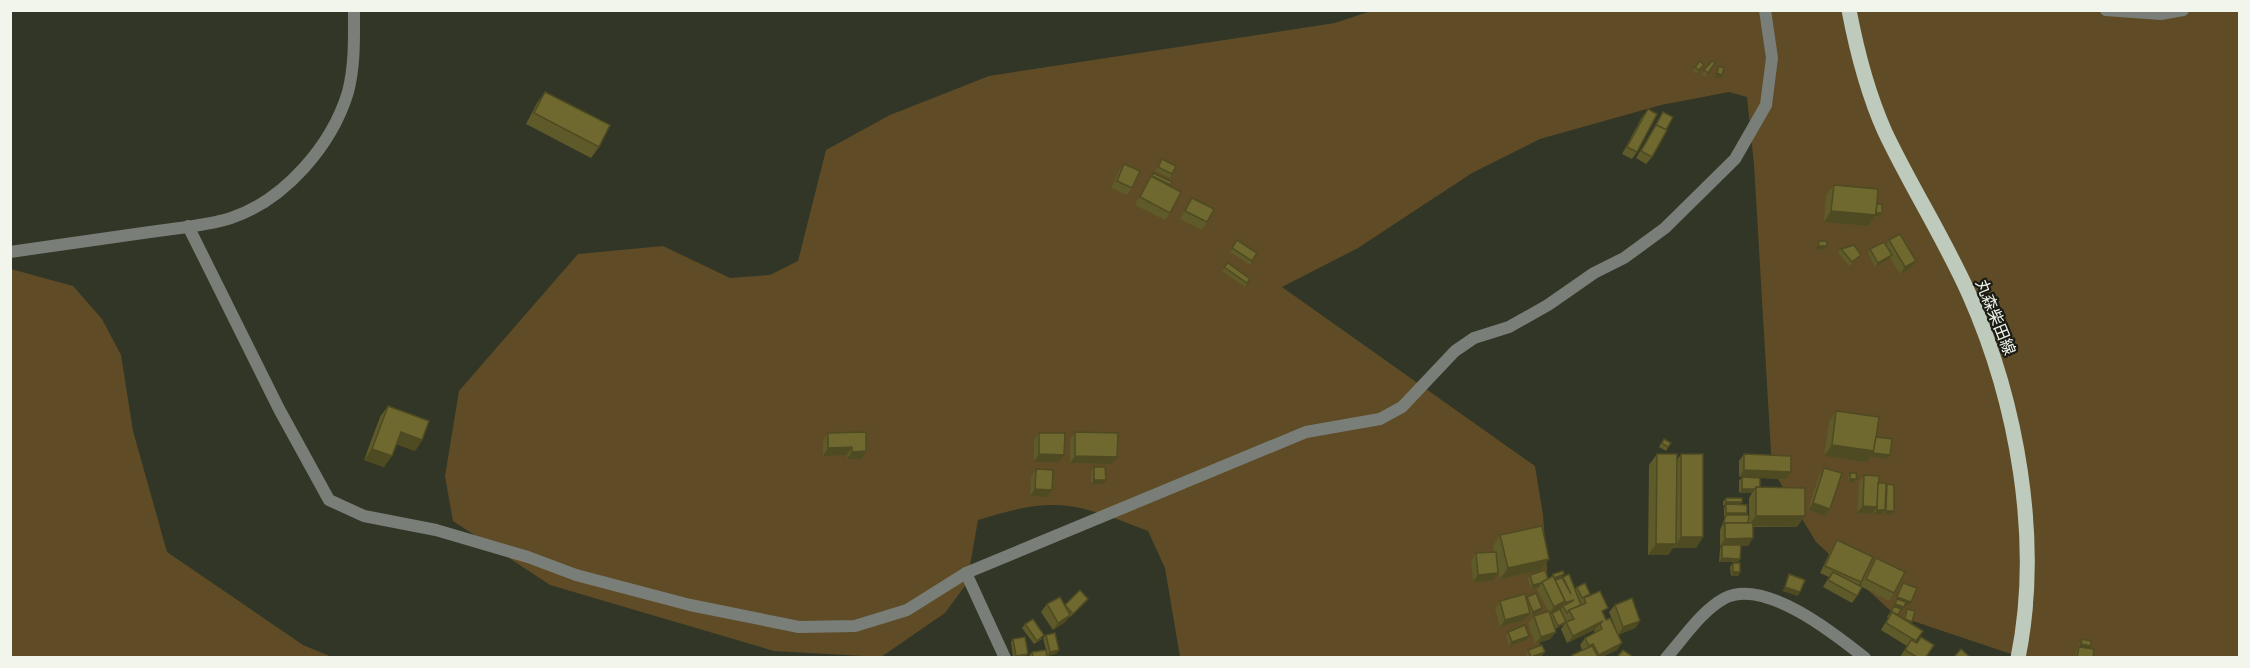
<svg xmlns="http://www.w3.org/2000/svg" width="2250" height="668" viewBox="0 0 2250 668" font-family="'Alegreya Sans','Noto Sans JP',sans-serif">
<rect width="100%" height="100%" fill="#313626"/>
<!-- green -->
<g fill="#5f4c26">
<path d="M1371,11H2239V657H2020L1895,615L1816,542L1772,469L1754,164L1747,97L1729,92L1661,105L1540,139L1472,173L1358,248L1282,287L1535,466L1543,515L1550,609L1536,657H1180L1165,568L1148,531C1074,502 1055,496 978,520L967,583L945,613L881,657L774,651L550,585L453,521L445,476L459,391L578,254L663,246L730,278L770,275L798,261L826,150L890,115L989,76L1335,23Z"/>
<polygon points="11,269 73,286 102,319 121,355 133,431 167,552 303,645 332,657 11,657"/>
</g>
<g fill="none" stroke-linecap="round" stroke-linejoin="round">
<!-- minor -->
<g stroke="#797f78" stroke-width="12">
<polyline points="2106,10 2161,14 2183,10"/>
<polyline points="188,226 279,409 329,500 364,516 436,530 528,557 576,575 690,605 799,627 855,626 907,610 966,573 1306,432 1380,419 1402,407 1455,351 1474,338 1509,327 1548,305 1594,273 1624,258 1665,228 1735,159 1766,105 1772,58 1765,10"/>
<path d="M10,252C57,245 104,239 150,232C176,228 206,226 231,218C285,200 332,145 348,92C355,65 354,38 354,10"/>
<polyline points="966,573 1005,658"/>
<path d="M1666,658C1684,638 1701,611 1725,598C1765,578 1835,634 1865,658"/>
</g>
<!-- primary -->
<path stroke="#becabc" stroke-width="15" d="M1849,10C1857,52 1868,94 1885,132C1911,187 1944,238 1969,294C2017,402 2042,540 2018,658"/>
</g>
<!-- wall -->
<g fill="#5f5a29">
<polygon points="1700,61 1704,65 1696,74 1693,71"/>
<polygon points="1712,61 1715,63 1705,77 1702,74"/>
<polygon points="545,92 599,147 591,158 526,124 537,103"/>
<polygon points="1648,109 1637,152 1632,159 1622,154 1642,117"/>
<polygon points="1663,112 1652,157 1646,164 1636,158"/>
<polygon points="1162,159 1172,174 1170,178 1155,171"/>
<polygon points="1124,164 1132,188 1127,195 1111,188 1119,171"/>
<polygon points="1153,173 1172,182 1170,186 1170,213 1165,220 1135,205 1146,184"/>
<polygon points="1834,185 1877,204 1882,213 1879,216 1875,216 1868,226 1824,222 1826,195"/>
<polygon points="1192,198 1207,222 1202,230 1180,219 1187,206"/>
<polygon points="1237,240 1257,253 1250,265 1230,252"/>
<polygon points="1889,240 1911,268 1900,274 1890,258 1889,259 1875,267 1868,253 1870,249 1886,245"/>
<polygon points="1841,249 1858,258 1849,266 1838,253"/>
<polygon points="1228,263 1250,279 1245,287 1222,271"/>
<polygon points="388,406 422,440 415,451 397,444 384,467 364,460 380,417"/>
<polygon points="1836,411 1876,437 1890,455 1887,459 1871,456 1867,462 1824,456 1829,422"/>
<polygon points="866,432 861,459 847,459 847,455 823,456 823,440 828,433"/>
<polygon points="1075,432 1112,464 1070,463 1070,440"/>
<polygon points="1039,433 1059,462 1034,462 1034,440"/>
<polygon points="1661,443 1671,443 1666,451 1659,447"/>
<polygon points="1657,454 1677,460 1681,454 1703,537 1696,548 1674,548 1674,547 1668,555 1648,555 1649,465"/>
<polygon points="1744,454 1786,479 1760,478 1760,487 1797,527 1753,527 1748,546 1741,546 1740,559 1738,562 1719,562 1720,549 1721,546 1720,546 1720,530 1725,517 1724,517 1724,508 1725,506 1723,506 1723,502 1726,498 1742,502 1740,505 1747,513 1746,515 1749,515 1749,498 1752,493 1739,493 1739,481 1742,477 1756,478 1739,477 1739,461"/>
<polygon points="1094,467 1103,484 1091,484 1091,471"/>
<polygon points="1824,468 1825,516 1808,510 1819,475"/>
<polygon points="1036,469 1047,497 1030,496 1031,477"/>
<polygon points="1850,473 1857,479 1854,482 1848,482 1848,477"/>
<polygon points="1864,475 1886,487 1887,484 1891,515 1884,515 1884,511 1882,514 1874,514 1874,511 1872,514 1857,513 1859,482"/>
<polygon points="1500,535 1549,559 1541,570 1500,579 1497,567 1493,580 1473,582 1471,561 1476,553 1494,552 1493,546"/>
<polygon points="1837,540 1861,582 1859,586 1857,596 1852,603 1823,587 1829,577 1820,573 1832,548"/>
<polygon points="1876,558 1894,593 1889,601 1860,586 1871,565"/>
<polygon points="1733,563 1740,572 1738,576 1731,576 1730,567"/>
<polygon points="1553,574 1562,578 1563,577 1575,589 1577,587 1589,596 1604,614 1606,620 1618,634 1609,612 1615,605 1640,621 1635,628 1618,635 1617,650 1602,657 1570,657 1572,655 1582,650 1580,645 1585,638 1595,633 1594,631 1596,629 1567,643 1561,629 1566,622 1560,610 1562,607 1561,607 1560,609 1549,614 1550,615 1552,613 1566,622 1563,625 1555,629 1554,626 1556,632 1550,639 1535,644 1528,623 1534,616 1548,611 1537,589 1539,587 1531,589 1528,579 1530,575 1548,579 1550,578"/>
<polygon points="1903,583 1909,606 1905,605 1898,615 1903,619 1905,613 1907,609 1911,623 1923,631 1915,642 1917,643 1921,637 1926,657 1900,657 1907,646 1881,630 1888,618 1887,617 1893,608 1900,587"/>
<polygon points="1527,597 1540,612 1531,616 1529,612 1524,620 1500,627 1495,608 1500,601 1526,599"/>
<polygon points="1088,599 1086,602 1070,617 1069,617 1065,622 1053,630 1041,612 1047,604 1065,605"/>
<polygon points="1025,624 1042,639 1034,644 1022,628"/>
<polygon points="1508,632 1527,640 1509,646 1506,636"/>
<polygon points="1046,635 1059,650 1056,654 1047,656 1047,657 1029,657 1029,656 1032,652 1046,650 1043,638"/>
<polygon points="1013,639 1026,657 1013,657 1011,642"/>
<polygon points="2082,639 2091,646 2089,648 2093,657 2075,657 2076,651"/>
<polygon points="1528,650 1542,656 1538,657 1527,657 1526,654"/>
</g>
<!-- shaded-wall -->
<g fill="#4e4a22">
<polygon points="1717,73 1722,75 1720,78 1714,77"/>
<polygon points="1831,211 1876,213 1882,213 1879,216 1875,216 1868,226 1824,222"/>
<polygon points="1818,246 1827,246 1824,250 1816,249"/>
<polygon points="1892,255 1889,259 1875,267 1878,263"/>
<polygon points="1916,261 1911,268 1900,274 1905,267"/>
<polygon points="401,432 422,440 415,451 393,443"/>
<polygon points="1832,445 1874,451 1867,462 1824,456"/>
<polygon points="852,447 847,455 823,456 828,448"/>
<polygon points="372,449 392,456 384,467 364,460"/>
<polygon points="866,451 861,459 847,459 852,452"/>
<polygon points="1873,453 1890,455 1887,459 1871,457"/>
<polygon points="1039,454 1064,455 1059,462 1034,462"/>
<polygon points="1075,456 1117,457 1112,464 1070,463"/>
<polygon points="1744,470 1791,472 1786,479 1739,477"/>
<polygon points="1850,479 1857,479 1854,482 1848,482"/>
<polygon points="1094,480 1106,480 1103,484 1091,484"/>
<polygon points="1035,489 1052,490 1047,497 1030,496"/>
<polygon points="1742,489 1755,489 1752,493 1739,493"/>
<polygon points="1726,502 1742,502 1739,506 1726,504 1725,506 1723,506"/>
<polygon points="1813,503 1830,509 1825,516 1808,510"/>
<polygon points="1863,506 1877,507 1872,514 1857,513"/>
<polygon points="1877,510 1885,510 1882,514 1874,514"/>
<polygon points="1886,511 1894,511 1891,515 1884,515"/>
<polygon points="1726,513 1747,513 1744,517 1724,517"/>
<polygon points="1756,516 1805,516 1797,527 1748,526"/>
<polygon points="1681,537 1703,537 1696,548 1674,548"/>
<polygon points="1753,538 1748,546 1720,546 1725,539"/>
<polygon points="1656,544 1676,544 1668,555 1648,555"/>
<polygon points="1722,558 1740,559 1738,562 1719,562"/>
<polygon points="1549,559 1541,570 1500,579 1508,568"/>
<polygon points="1733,572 1740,572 1738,576 1731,576"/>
<polygon points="1498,573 1493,580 1473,582 1478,575"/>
<polygon points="1564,574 1561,578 1551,582 1554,578"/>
<polygon points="1541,583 1539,587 1531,589 1533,585"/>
<polygon points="1785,587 1800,592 1798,596 1782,591"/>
<polygon points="1897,597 1911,602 1909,606 1896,601 1897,599 1895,601"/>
<polygon points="1565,601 1560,609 1549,614 1554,607"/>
<polygon points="1895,604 1904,607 1902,611 1893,608"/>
<polygon points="1542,608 1540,612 1531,616 1533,612"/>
<polygon points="1530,613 1524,620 1500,627 1505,620"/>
<polygon points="1070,615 1065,622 1053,630 1058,623"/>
<polygon points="1603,621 1596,629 1567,643 1573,636"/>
<polygon points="1640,621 1635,628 1618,635 1623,627"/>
<polygon points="1566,622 1563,625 1555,629 1558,626"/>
<polygon points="1556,632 1550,639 1535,644 1541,637"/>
<polygon points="1529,636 1527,640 1509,646 1512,642"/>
<polygon points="1622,643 1617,650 1602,657 1597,657 1599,655"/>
<polygon points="2081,644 2091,646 2088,650 2078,648"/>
<polygon points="1059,650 1056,654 1047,656 1050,652"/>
<polygon points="1545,652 1542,656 1538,657 1531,657"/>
<polygon points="1028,654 1026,657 1016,657 1016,656"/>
</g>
<!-- building -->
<g fill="#6f6930" stroke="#4e4a22" stroke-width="1.5">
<polygon points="1700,61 1704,65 1699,70 1695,67"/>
<polygon points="1712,61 1715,63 1708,73 1704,70"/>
<polygon points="1719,66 1724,68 1722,75 1717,73"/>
<polygon points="545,92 610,125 599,147 534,113"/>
<polygon points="1648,109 1657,114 1637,152 1627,147"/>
<polygon points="1663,112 1673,117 1666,130 1656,125"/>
<polygon points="1656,125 1667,130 1652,157 1641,151"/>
<polygon points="1162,159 1176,166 1172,174 1158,167"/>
<polygon points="1124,164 1140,171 1132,188 1117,181"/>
<polygon points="1153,173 1172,182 1171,185 1152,176"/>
<polygon points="1151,176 1181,192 1170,213 1140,197"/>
<polygon points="1834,185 1878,189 1876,215 1831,211"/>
<polygon points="1192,198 1214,209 1207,222 1185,211"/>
<polygon points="1877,204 1882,204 1882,213 1876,213"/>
<polygon points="1900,234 1916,261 1905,267 1889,240"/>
<polygon points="1237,240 1257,253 1252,261 1232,248"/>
<polygon points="1819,241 1827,241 1827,246 1818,246"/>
<polygon points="1884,242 1892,255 1878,263 1870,249"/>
<polygon points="1854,245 1861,255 1852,262 1841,249"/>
<polygon points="1228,263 1250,279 1247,283 1224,267"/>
<polygon points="388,406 429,421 422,440 401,432 392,456 372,449"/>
<polygon points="1836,411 1879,417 1874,451 1832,445"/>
<polygon points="866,432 866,451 852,452 852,447 828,448 828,433"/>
<polygon points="1075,432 1118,433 1117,457 1075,456"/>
<polygon points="1039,433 1065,433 1064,455 1039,454"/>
<polygon points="1876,437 1892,439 1890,455 1873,453"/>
<polygon points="1664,439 1671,443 1668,447 1662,443"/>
<polygon points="1657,454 1677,454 1676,544 1656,544"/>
<rect x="1681" y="454" width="22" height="83"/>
<polygon points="1744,454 1791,456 1791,472 1744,470"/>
<polygon points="1094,467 1105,467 1106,480 1094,480"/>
<polygon points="1824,468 1842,473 1830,509 1813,503"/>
<polygon points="1036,469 1053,470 1052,490 1035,489"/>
<polygon points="1850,473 1856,473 1857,479 1850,479"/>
<polygon points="1864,475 1879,476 1877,507 1863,506"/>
<polygon points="1742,477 1760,478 1760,487 1756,487 1755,489 1742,489"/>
<polygon points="1878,483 1886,483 1885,510 1877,510"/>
<polygon points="1887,484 1894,485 1894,511 1886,511"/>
<polygon points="1756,487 1805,488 1805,516 1756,516"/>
<rect x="1726" y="498" width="16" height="4"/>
<polygon points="1726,504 1747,505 1747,513 1726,513"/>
<polygon points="1726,515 1749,515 1748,523 1725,523 1723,525"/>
<polygon points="1725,523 1753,523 1753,538 1725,539"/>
<polygon points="1542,526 1549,559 1508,568 1500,535"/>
<polygon points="1837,540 1873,557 1861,582 1825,566"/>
<polygon points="1722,545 1741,545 1740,559 1722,558"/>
<polygon points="1496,552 1498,573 1478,575 1476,553"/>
<polygon points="1876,558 1905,572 1894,593 1866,579"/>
<rect x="1733" y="563" width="7" height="9"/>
<polygon points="1545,570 1548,579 1541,583 1533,585 1530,575"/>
<polygon points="1563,571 1564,574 1554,578 1553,574"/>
<polygon points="1833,572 1862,587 1857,596 1828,580"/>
<polygon points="1569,574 1581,605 1569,610 1567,613 1563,606 1574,600 1564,603 1565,601 1555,580 1562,578 1571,594 1563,577"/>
<polygon points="1789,574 1805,580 1800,592 1785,587"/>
<polygon points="1553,576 1565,601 1554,607 1542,582"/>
<polygon points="1585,583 1590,594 1582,598 1577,587"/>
<polygon points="1903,583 1917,588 1911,602 1897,597"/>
<polygon points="1080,590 1088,599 1073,614 1065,605"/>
<polygon points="1600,591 1608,608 1602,611 1606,620 1610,618 1622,643 1599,655 1593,644 1589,646 1585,638 1602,629 1600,624 1603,621 1573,636 1566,622 1574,619 1569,610 1586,603 1584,598"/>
<polygon points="1536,593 1542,608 1533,612 1527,597"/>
<polygon points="1525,594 1530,613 1505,620 1500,601"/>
<polygon points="1060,597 1070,615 1058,623 1047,604"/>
<polygon points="1632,598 1640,621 1623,627 1615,605"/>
<polygon points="1897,599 1906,602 1904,607 1895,604"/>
<polygon points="1894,606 1901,609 1898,615 1892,612 1891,614 1890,614"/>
<polygon points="1560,609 1566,622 1558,626 1552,613"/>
<polygon points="1907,609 1915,611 1912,622 1905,619"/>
<polygon points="1549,611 1556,632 1541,637 1534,616"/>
<polygon points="1892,612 1923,631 1916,641 1886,623"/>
<polygon points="1033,619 1044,635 1037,641 1025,624"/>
<polygon points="1525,625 1529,636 1512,642 1508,632"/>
<polygon points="1055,633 1059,650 1050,652 1046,635"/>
<polygon points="1025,637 1028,654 1016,656 1013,639"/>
<polygon points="1921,637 1934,645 1926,657 1917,657 1905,650 1911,640 1917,643"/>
<polygon points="2082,639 2091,641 2091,646 2081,644"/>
<polygon points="1542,645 1545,652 1531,657 1528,650"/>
<polygon points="1592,646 1598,657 1573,657 1572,655"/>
<polygon points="2079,647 2094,649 2093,657 2077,657"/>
<polygon points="1961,649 1970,657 1954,657"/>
<polygon points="1046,650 1047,657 1033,657 1032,652"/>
<polygon points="1623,650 1633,657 1617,657"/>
</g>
<g text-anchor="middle" stroke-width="4.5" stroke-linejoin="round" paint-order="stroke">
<!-- street labels -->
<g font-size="16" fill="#f1f5eb" stroke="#1a1c15">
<text transform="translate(1996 317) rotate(68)" y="6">丸森柴田線</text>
</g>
</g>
<!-- border -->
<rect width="2250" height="668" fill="none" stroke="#f1f5eb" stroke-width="24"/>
</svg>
